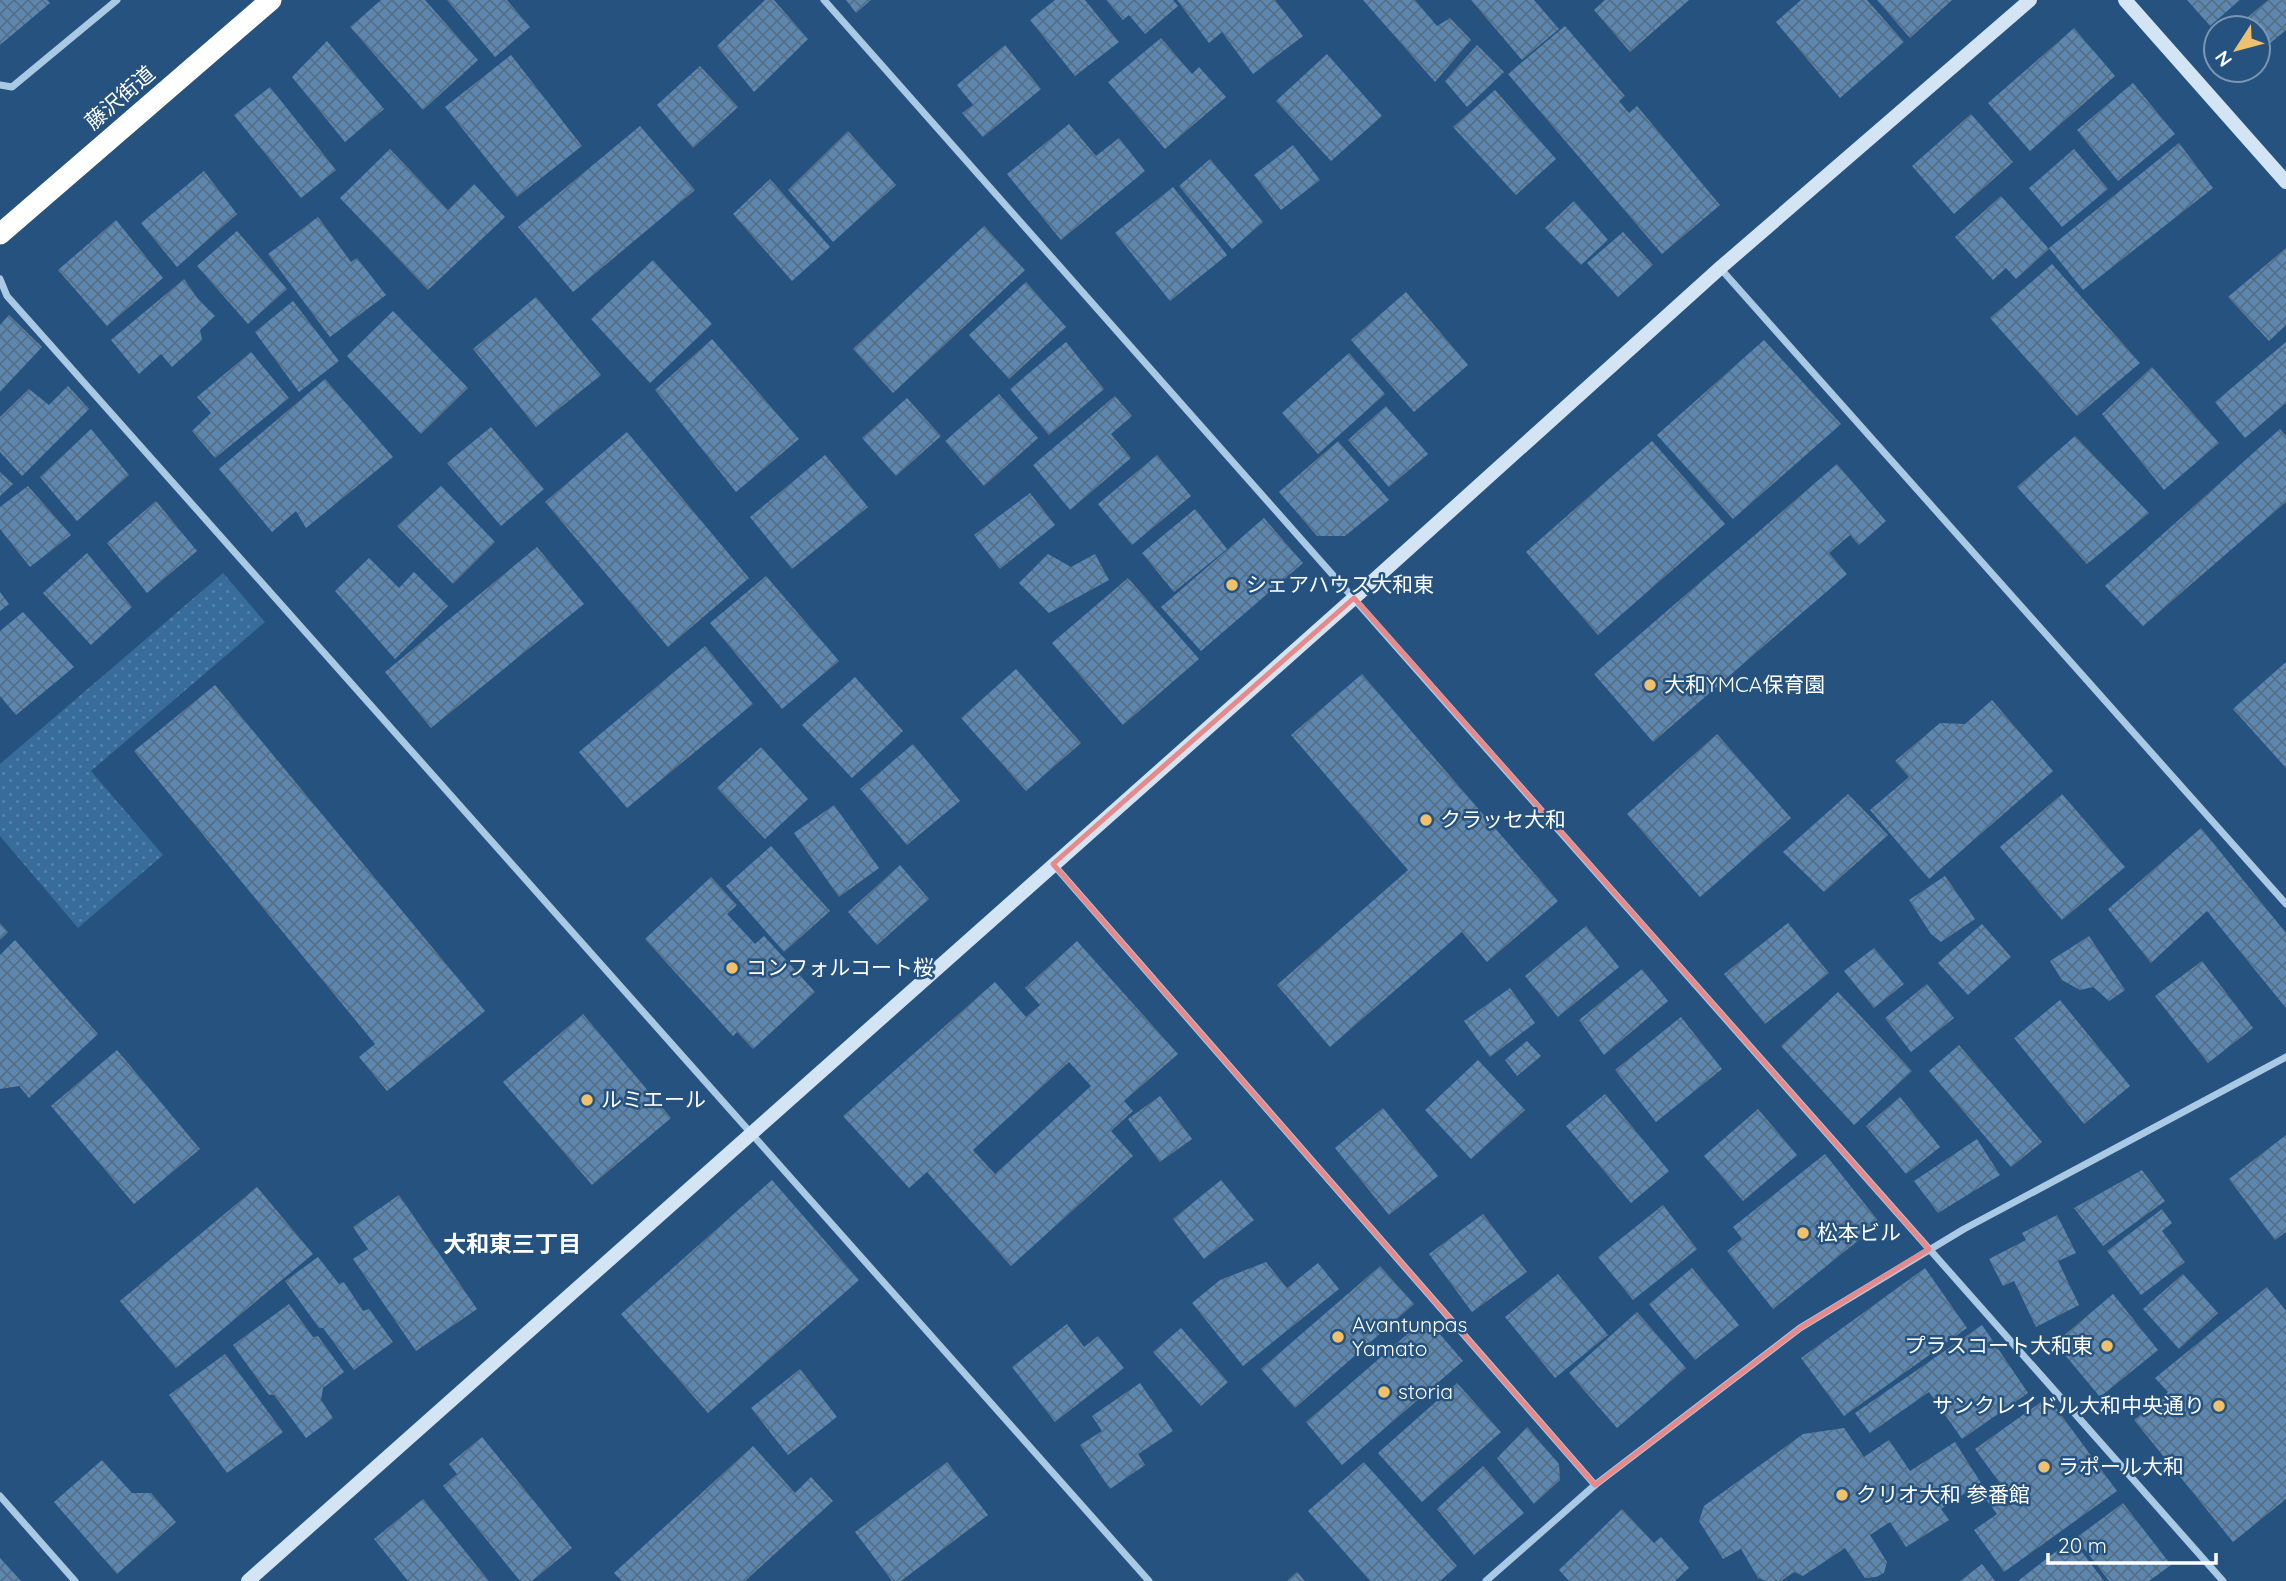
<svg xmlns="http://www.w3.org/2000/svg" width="2286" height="1581" viewBox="0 0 2286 1581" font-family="Quicksand,'Noto Sans JP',sans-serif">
<defs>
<pattern id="park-dots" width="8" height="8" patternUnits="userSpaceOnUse" patternTransform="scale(1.75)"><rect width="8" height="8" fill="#386c9b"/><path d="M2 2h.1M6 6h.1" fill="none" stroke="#5682aa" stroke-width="1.8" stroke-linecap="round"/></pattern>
<pattern id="building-cross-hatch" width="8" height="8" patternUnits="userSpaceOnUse" patternTransform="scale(1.75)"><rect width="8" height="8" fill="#5d87ae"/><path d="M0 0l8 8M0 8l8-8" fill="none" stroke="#566f87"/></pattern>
</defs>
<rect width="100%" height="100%" fill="#25527e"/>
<!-- park -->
<polygon fill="url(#park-dots)" points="223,573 265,622 91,771 163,855 78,928 0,836 0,764"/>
<!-- building -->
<g fill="url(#building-cross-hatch)" fill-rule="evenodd">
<polygon points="0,0 47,0 50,3 0,45"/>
<polygon points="381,0 425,0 478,60 423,110 350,27"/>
<polygon points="447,0 507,0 530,27 495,57"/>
<polygon points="765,0 774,0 808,39 754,92 717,46"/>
<polygon points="846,0 871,0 856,13"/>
<polygon points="1055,0 1085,0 1119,42 1075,76 1030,20"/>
<polygon points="1106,0 1173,0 1178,6 1145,34 1129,15 1123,20"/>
<polygon points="1177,0 1275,0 1303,36 1253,74 1222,32 1209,43"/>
<polygon points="1363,0 1415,0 1437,26 1450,18 1471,40 1435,82"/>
<polygon points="1471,0 1534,0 1559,29 1522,60"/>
<polygon points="1605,0 1689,0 1630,52 1594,10"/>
<polygon points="1801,0 1867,0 1904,42 1840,98 1776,22"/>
<polygon points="1877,0 1952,0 1910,38"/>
<polygon points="2187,0 2240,0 2210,26"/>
<polygon points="2268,0 2286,0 2286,30 2258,53 2258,28 2235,28"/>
<polygon points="1565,26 1625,96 1619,101 1629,113 1637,106 1720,205 1662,254 1508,74"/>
<polygon points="2074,28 2115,76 2030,151 1988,103"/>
<polygon points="1161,38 1192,74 1199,67 1226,97 1165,149 1108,82"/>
<polygon points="327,41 384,109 345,142 292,77"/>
<polygon points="1005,45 1041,89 983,137 962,113 973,105 957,85"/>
<polygon points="1477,45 1504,72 1467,107 1445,81"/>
<polygon points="1327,54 1382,116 1331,161 1276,101"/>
<polygon points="511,55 582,146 517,197 445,107"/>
<polygon points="700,66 738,107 693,148 657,105"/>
<polygon points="2133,83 2175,134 2118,181 2077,130"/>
<polygon points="270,87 336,170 301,198 234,115"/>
<polygon points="1495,90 1556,159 1516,195 1453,127"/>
<polygon points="1971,114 2013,162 1954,214 1912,166"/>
<polygon points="1069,124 1096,156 1119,138 1145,171 1061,240 1007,174"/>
<polygon points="640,126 695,190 573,292 518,227"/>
<polygon points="848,131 896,185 833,242 788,190"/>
<polygon points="2179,143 2213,188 2083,290 2049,248"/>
<polygon points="1293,145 1320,180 1281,210 1254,175"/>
<polygon points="390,149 448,210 474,184 505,217 428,290 340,198"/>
<polygon points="2074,149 2108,189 2062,227 2029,188"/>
<polygon points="1210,159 1263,222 1232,249 1179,186"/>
<polygon points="204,171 237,214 177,267 141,223"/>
<polygon points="770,179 830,247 792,281 733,214"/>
<polygon points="1173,187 1227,255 1170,301 1115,233"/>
<polygon points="2001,196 2049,249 2016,279 2006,268 1993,280 1955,237"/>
<polygon points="1574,201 1608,240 1581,265 1545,228"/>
<polygon points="318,217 351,262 357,258 386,295 330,337 268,254"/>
<polygon points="116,220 163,278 107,326 58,270"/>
<polygon points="984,226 1025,270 893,393 853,349"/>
<polygon points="237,231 287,289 248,324 197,266"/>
<polygon points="1623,232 1653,265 1618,297 1587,263"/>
<polygon points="2286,248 2286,325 2269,341 2228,297"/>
<polygon points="653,260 712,324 650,383 591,319"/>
<polygon points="2052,264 2140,363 2077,416 1990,318"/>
<polygon points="184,279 198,299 215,316 200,330 202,340 172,367 161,354 139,374 111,340"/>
<polygon points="1026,282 1066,327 1009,379 969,335"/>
<polygon points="1406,292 1468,365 1414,412 1351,340"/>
<polygon points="536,297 601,375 536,427 473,349"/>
<polygon points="293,301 339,361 299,392 255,332"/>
<polygon points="393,311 468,388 421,434 347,356"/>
<polygon points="9,315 42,347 0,392 0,325"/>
<polygon points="712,339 799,439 736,492 655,390"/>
<polygon points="1764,340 1841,424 1733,519 1657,435"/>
<polygon points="1066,342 1104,389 1049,435 1010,389"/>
<polygon points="2286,342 2286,403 2245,438 2215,402"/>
<polygon points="251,352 289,398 215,458 192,431 211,413 197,397"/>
<polygon points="1349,353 1385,394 1318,454 1282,413"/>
<polygon points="2152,367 2219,443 2164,490 2102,414"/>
<polygon points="325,379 393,457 306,528 296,511 272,532 219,469"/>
<polygon points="68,386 89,409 22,476 0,452 0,417 29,389 49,405"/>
<polygon points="999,394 1038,438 984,486 945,441"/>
<polygon points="1115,396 1132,416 1111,434 1131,458 1070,510 1033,465"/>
<polygon points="907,398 941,436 896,476 862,438"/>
<polygon points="1386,406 1428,454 1389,487 1348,440"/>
<polygon points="491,427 544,489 501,526 447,463"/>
<polygon points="91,429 129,475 77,521 40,477"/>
<polygon points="2280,429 2286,436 2286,502 2143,626 2105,586"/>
<polygon points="627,432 749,578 668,647 545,502"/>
<polygon points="2075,436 2149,513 2087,564 2017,487"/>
<polygon points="1338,441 1389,500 1345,536 1317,536 1279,492"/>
<polygon points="1652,441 1725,524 1598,635 1526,552"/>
<polygon points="825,455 868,507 792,569 750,517"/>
<polygon points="1157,455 1191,496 1132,545 1098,504"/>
<polygon points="1837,464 1886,521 1859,545 1850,535 1829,553 1847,574 1653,742 1594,674"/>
<polygon points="0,472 13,484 0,496"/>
<polygon points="28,486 71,535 30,567 0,529 0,507"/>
<polygon points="441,486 495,542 453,584 397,526"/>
<polygon points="1030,493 1055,525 1000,569 974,535"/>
<polygon points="156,501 197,551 147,593 107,543"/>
<polygon points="1195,509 1227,549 1174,592 1142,553"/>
<polygon points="1264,518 1303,563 1201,651 1161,607"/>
<polygon points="537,547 584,604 431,728 385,672"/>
<polygon points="87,553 132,607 91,645 43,593"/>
<polygon points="1048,554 1071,567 1095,554 1109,580 1049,613 1019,583"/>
<polygon points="369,558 399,588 414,572 448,606 395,659 335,591"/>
<polygon points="766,576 839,661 782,709 710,623"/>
<polygon points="1128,578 1199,659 1123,725 1052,643"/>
<polygon points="0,592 9,604 0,611"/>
<polygon points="23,612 74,667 16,715 0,696 0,631"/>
<polygon points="705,646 753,704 627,808 579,752"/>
<polygon points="2286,662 2286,768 2233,709"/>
<polygon points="1016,669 1081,743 1026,791 961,718"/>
<polygon points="1362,674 1558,901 1487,962 1462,932 1330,1047 1277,985 1408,870 1291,735"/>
<polygon points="855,677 903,731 852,778 802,725"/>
<polygon points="215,685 485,1011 387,1091 359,1057 375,1044 134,751"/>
<polygon points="1992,700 2053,771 1929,879 1870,810 1909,777 1895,761 1940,723 1965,724"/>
<polygon points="1717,734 1791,818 1700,897 1627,814"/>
<polygon points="913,744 960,801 907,845 860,789"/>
<polygon points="761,747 808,799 765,839 717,788"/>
<polygon points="1848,794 1888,835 1824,892 1783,852"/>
<polygon points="2062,794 2125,867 2062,920 2000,847"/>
<polygon points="834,805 879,868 839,897 794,833"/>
<polygon points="2201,828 2286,933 2286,1008 2207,911 2151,963 2108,909"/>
<polygon points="771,846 830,911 784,952 726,886"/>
<polygon points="900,865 929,899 877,945 848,912"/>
<polygon points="1945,876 1975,919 1941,942 1931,934 1909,900"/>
<polygon points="711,877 737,905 727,914 755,944 764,936 815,992 753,1049 737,1032 733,1036 645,939"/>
<polygon points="0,923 8,932 0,940"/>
<polygon points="1788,923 1829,973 1765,1024 1724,974"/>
<polygon points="1982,924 2011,957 1968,995 1938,963"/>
<polygon points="1586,926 1619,967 1558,1017 1525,976"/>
<polygon points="2089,936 2125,990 2109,1001 2093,987 2080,990 2062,980 2050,961"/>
<polygon points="15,940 98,1034 29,1098 19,1086 0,1089 0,955"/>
<path d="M1077,941L1178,1054L1124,1101L1133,1111L1111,1131L1133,1156L1011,1266L927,1172L909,1188L843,1116L995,982L1026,1017L1040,1005L1025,988ZM1069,1062L1091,1086L995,1174L973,1150Z"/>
<polygon points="1874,948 1904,984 1874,1008 1844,971"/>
<polygon points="2202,961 2253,1028 2208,1063 2155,996"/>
<polygon points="1642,969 1668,1001 1604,1055 1579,1020"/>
<polygon points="1927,984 1954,1018 1911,1052 1885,1018"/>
<polygon points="1510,988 1535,1023 1490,1057 1464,1021"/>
<polygon points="1838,992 1912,1071 1854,1125 1781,1046"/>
<polygon points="2060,1000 2130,1086 2084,1124 2014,1038"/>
<polygon points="583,1014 671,1118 592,1185 503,1082"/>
<polygon points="1681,1017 1722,1069 1656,1122 1615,1070"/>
<polygon points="1527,1041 1541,1056 1517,1076 1505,1060"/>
<polygon points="1959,1045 2042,1142 2011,1167 1929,1071"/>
<polygon points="117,1050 200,1149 134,1204 51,1106"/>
<polygon points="1478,1060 1525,1110 1471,1159 1425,1110"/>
<polygon points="1605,1094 1669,1171 1631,1203 1566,1126"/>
<polygon points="1160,1096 1192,1139 1160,1162 1128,1119"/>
<polygon points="1900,1097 1940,1147 1906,1174 1866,1126"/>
<polygon points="1383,1108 1438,1176 1389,1215 1335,1148"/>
<polygon points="1758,1109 1797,1155 1743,1201 1704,1156"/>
<polygon points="2286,1135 2286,1232 2275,1240 2229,1179"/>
<polygon points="1977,1139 2000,1175 1938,1213 1914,1181"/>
<polygon points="1825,1154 1880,1223 1773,1309 1727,1251 1742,1239 1733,1227"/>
<polygon points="2142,1170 2165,1201 2103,1246 2074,1208"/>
<polygon points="772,1180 859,1280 708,1413 621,1314"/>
<polygon points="1221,1180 1254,1220 1204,1259 1173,1219"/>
<polygon points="257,1187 313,1254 176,1368 120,1301"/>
<polygon points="399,1195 477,1309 416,1351 353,1259 368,1249 353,1227"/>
<polygon points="1663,1205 1697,1249 1633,1300 1598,1257"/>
<polygon points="2162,1209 2172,1223 2162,1231 2185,1262 2141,1295 2107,1251"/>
<polygon points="1483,1214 1527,1272 1472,1312 1429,1254"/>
<polygon points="2057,1215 2076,1253 2058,1261 2079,1305 2036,1327 2014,1281 2003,1286 1989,1259 2026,1240 2022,1233"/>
<polygon points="318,1257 339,1284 344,1282 363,1311 369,1309 393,1342 354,1370 323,1328 319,1328 285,1281"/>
<polygon points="1266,1262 1287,1288 1318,1263 1339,1289 1243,1366 1192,1303 1220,1280"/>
<polygon points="1380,1266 1414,1304 1295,1408 1261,1369"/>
<polygon points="1692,1268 1739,1325 1695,1360 1649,1304"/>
<polygon points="1925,1268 1967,1328 1844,1416 1801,1358"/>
<polygon points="1558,1274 1608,1335 1555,1378 1505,1317"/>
<polygon points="2183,1274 2218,1313 2179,1349 2143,1309"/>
<polygon points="2267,1287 2286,1311 2286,1499 2233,1542 2134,1420 2168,1392 2155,1378"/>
<polygon points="2113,1294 2158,1350 2100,1397 2055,1343"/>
<polygon points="289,1304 313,1337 318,1336 344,1372 323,1388 321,1400 333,1418 306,1438 274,1395 269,1395 233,1345"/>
<polygon points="1637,1312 1686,1368 1617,1428 1569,1373"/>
<polygon points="1426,1318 1463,1361 1342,1465 1306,1422"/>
<polygon points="1067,1324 1084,1347 1098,1336 1124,1368 1055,1422 1012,1367"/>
<polygon points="1982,1325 2028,1393 1962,1439 1929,1392 1870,1433 1855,1413"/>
<polygon points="1181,1328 1228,1382 1201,1406 1153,1352"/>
<polygon points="225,1354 283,1432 227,1473 169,1395"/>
<polygon points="800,1369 837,1417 788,1455 751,1408"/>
<polygon points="1140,1383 1173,1431 1138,1454 1145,1465 1110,1489 1080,1445 1102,1431 1092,1416"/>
<polygon points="1457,1383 1501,1432 1422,1502 1378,1453"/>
<polygon points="2048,1397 2117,1491 2004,1572 1974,1530 1997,1514 1985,1498 2002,1486 1975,1449"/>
<polygon points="1527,1427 1559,1464 1560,1480 1534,1504 1497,1458"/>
<polygon points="1844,1428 1864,1457 1889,1440 1910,1471 1955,1442 1981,1483 1941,1509 1949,1520 1906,1547 1890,1522 1870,1535 1887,1562 1884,1573 1876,1577 1865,1578 1845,1548 1803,1576 1794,1572 1781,1581 1766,1581 1758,1578 1741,1549 1723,1559 1699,1521 1704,1506 1803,1434"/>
<polygon points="482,1437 572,1548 532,1581 520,1581 443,1486 457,1474 449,1464"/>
<polygon points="753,1446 795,1493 811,1477 833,1501 745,1581 622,1581 614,1573"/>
<polygon points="102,1460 132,1493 151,1493 176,1522 117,1574 54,1502"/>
<polygon points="947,1462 988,1515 901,1581 892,1581 855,1532"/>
<polygon points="1364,1462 1457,1566 1440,1581 1370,1581 1308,1511"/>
<polygon points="1483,1466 1524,1513 1474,1555 1437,1509"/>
<polygon points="423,1499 489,1581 408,1581 374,1539"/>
<polygon points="2123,1503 2171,1565 2149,1581 2109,1581 2076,1538"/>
<polygon points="1622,1509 1654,1543 1661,1537 1689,1568 1675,1581 1569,1581 1559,1570"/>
<polygon points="2072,1539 2104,1581 2018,1581"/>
<polygon points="0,1558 21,1581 0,1581"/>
<polygon points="1982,1564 1995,1581 1960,1581"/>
<polygon points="1297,1572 1305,1581 1287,1581"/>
</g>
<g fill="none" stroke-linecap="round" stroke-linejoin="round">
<!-- street -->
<g stroke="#aac9e5" stroke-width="7">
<polyline points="824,0 2223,1581"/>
<polyline points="0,85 12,87 117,0"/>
<polyline points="1720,268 2286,904"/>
<polyline points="0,279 7,296 1149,1581"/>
<polyline points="1053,864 1595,1485"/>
<polyline points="0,1496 75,1581"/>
<polyline points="1486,1581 1595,1485 1800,1328 1964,1229 2286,1057"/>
</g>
<!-- secondary -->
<g stroke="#d3e4f5" stroke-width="14">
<polyline points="2125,0 2286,182"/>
<polyline points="248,1581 1354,598 1720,268 2030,0"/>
</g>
<!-- highway -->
<polyline stroke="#fff" stroke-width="21" points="0,234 271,0"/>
</g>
<!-- marked area -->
<path fill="none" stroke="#e88989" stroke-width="5" stroke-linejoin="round" d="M1354,598L1929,1249L1800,1328L1595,1485L1053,864Z"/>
<!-- markers -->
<g fill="#efc16e" stroke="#25527e" stroke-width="2.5">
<circle cx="1232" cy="585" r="7"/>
<circle cx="1650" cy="685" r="7"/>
<circle cx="1426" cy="820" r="7"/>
<circle cx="732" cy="968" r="7"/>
<circle cx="587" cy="1100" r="7"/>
<circle cx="1803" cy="1233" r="7"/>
<circle cx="1338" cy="1337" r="7"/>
<circle cx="2107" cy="1346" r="7"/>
<circle cx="1384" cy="1392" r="7"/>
<circle cx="2219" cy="1406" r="7"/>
<circle cx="2044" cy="1467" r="7"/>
<circle cx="1842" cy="1495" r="7"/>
</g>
<g text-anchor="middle" stroke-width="5" stroke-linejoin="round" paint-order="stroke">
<!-- street labels -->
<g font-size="21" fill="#fff" stroke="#25527e">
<text transform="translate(120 98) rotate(-41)" y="7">藤沢街道</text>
</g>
<!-- poi labels -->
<g font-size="21" fill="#fff" stroke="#25527e" text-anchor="start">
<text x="1246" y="592">シェアハウス大和東</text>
<text x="1664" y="692">大和YMCA保育園</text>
<text x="1440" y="827">クラッセ大和</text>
<text x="746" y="975">コンフォルコート桜</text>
<text x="601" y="1107">ルミエール</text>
<text x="1817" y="1240">松本ビル</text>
<text x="1352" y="1332">Avantunpas<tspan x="1352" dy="24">Yamato</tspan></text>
<text x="2093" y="1353" text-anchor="end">プラスコート大和東</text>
<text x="1398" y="1399">storia</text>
<text x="2205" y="1413" text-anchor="end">サンクレイドル大和中央通り</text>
<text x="2058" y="1474">ラポール大和</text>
<text x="1856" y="1502">クリオ大和 参番館</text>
</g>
<!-- neighbourhood labels -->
<g font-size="23" font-weight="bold" fill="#fff" stroke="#25527e">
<text x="512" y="1252">大和東三丁目</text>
</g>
</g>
<!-- north arrow -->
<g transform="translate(2237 49) rotate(234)"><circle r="33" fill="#25527e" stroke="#7c97b2" stroke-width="2"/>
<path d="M0-5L12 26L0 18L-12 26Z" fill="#efc16e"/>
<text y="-10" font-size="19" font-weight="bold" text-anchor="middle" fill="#ffffff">N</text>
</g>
<!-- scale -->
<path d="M2048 1553v10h168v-10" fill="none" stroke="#ffffff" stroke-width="3.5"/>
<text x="2058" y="1553" font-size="21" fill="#ffffff" stroke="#25527e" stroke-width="5" paint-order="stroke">20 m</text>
</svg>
